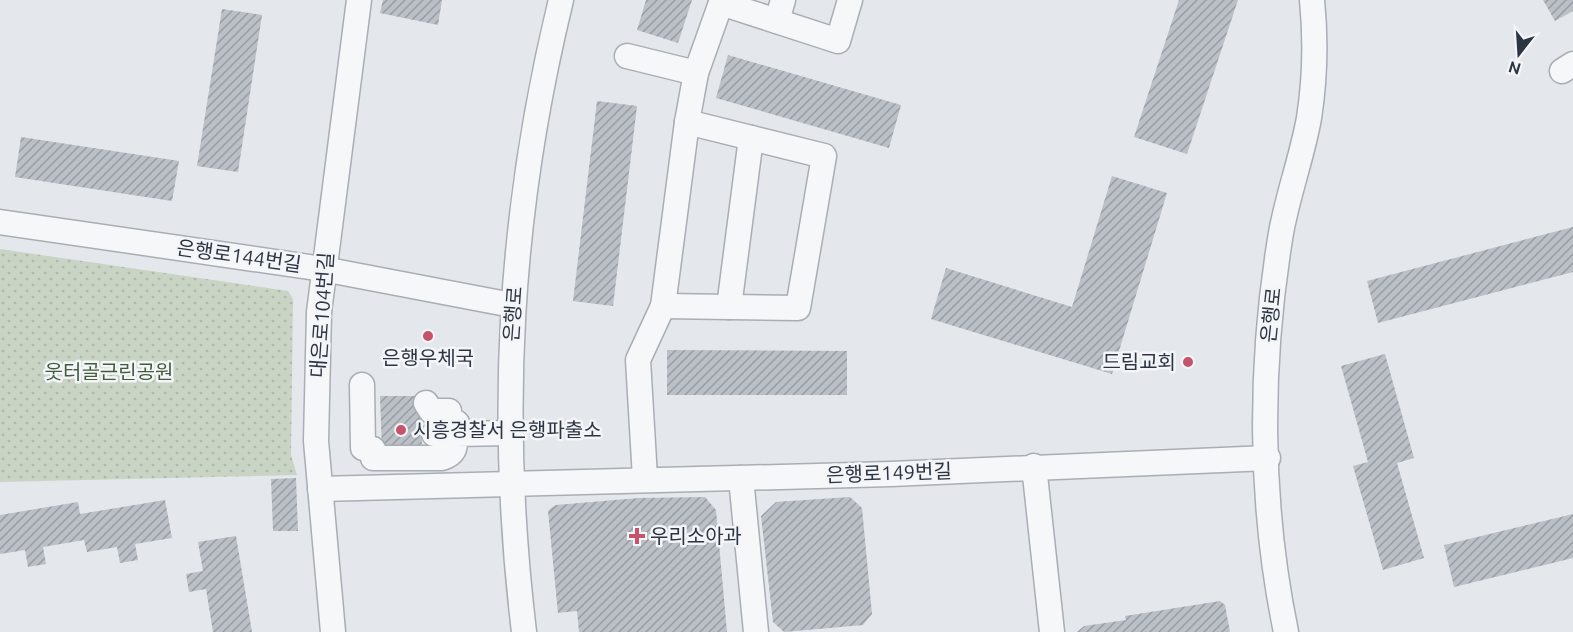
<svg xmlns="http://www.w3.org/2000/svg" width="1573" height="632" viewBox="0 0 1573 632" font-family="Ubuntu,'Noto Sans KR',sans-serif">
<defs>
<pattern id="park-dots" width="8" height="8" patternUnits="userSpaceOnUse" patternTransform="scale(1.5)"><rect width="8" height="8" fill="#cad4c5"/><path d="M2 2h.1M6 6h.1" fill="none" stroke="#aeb7aa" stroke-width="1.8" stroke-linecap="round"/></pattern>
<pattern id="building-hatch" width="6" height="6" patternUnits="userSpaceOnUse" patternTransform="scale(1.5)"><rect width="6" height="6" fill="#bbc0c7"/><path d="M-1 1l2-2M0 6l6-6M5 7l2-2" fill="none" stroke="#989da3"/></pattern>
</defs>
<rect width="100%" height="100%" fill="#e4e7eb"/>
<!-- park -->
<polygon fill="url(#park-dots)" points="0,249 288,291 293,299 291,455 297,475 0,482"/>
<!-- building -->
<g fill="url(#building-hatch)">
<polygon points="383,0 442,0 438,25 380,13"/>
<polygon points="646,0 692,0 678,43 637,30"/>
<polygon points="1179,0 1238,0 1187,154 1134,137"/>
<polygon points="1543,0 1573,0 1573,11 1555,21"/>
<polygon points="222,9 262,15 238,172 197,166"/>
<polygon points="728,55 901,105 889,148 716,98"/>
<polygon points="597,101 637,106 613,306 573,301"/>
<polygon points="21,137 179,161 172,201 15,177"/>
<polygon points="1112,176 1167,193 1112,374 931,319 946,268 1072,307"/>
<polygon points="1573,227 1573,272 1378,323 1367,281"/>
<polygon points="667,350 847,351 847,395 667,395"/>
<polygon points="1385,354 1414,458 1397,463 1424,558 1383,570 1353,466 1368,462 1341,366"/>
<polygon points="380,396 418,396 421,412 422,448 382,450"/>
<polygon points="296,478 298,531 273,531 271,479"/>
<polygon points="705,497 716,510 727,632 579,632 577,611 558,613 548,511 551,508 556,505 639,498"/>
<polygon points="850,497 862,508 872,614 863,625 784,632 773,622 761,516 776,502"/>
<polygon points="165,500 172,538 135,544 138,560 120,563 117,547 87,552 84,540 43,547 46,564 28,567 25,550 0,554 0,515 78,502 80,514"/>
<polygon points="1573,514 1573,558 1454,587 1444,545"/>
<polygon points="236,536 252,632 213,632 206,589 189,592 186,574 203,571 198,542"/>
<polygon points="1220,601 1225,605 1230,632 1077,632 1084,626 1126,620 1125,616"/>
</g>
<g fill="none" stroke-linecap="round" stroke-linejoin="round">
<!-- minor casing -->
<g stroke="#a9aeb5" stroke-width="27">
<g id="minor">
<polyline points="721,3 838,41 850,0"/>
<polyline points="777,21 783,0"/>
<polyline points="627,56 696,73"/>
<polyline points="1562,71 1573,64"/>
<polyline points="0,222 323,269 512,305"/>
<polyline points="663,306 798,308 824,156 687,122"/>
<polyline points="729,307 751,138"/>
<path d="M362,385L363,448L373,449V458H442C456,454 455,447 456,434L509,433"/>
<polyline points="426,403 431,411 449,411 448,422 457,423 456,434 434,434"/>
<polyline points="1034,466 1052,632"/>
<polyline points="645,478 638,360 663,306 687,122 696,73 722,0"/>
<polyline points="741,478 756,632"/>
<polyline points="320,489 891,474 1268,458"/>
<polyline points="333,632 316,441 319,312 359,0"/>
<path d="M524,632C498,415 509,213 561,0"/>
<path d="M1286,632C1259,502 1259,364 1281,233C1288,194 1302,157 1309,118C1315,79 1316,40 1312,0"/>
</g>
</g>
<!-- minor -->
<use href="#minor" stroke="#f6f7f9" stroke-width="24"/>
</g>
<!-- markers -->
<g fill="#c55369" stroke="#f3f5f8" stroke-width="2">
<circle cx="428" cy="336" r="6"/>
<circle cx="1188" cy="362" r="6"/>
<circle cx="401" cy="430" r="6"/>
<path d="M634 527h6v6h6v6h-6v6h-6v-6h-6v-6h6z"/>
</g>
<g text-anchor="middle" stroke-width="5" stroke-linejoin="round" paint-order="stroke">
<!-- street labels -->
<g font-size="20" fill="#2c3542" stroke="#f3f5f8">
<text transform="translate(239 256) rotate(8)" y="7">은행로144번길</text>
<text transform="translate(513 314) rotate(-86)" y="7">은행로</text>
<text transform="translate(322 315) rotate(-86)" y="7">대은로104번길</text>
<text transform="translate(1271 315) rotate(-84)" y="7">은행로</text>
<text transform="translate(889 473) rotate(-2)" y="7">은행로149번길</text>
</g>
<!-- poi labels -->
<g font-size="20" fill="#2c3542" stroke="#f3f5f8" text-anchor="start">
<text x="428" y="365" text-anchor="middle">은행우체국</text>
<text x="1176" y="369" text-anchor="end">드림교회</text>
<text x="413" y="437">시흥경찰서 은행파출소</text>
<text x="650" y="543">우리소아과</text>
</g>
<!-- park labels -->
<g font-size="20" fill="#435d3b" stroke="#f3f5f8">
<text x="109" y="379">웃터골근린공원</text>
</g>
</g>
<!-- north arrow -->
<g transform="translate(1519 54) rotate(197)" stroke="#f3f5f8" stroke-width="4.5" paint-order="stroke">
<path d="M0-4.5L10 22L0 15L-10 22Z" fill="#2c3542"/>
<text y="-9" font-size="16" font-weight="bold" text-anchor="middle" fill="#2c3542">N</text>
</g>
</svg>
